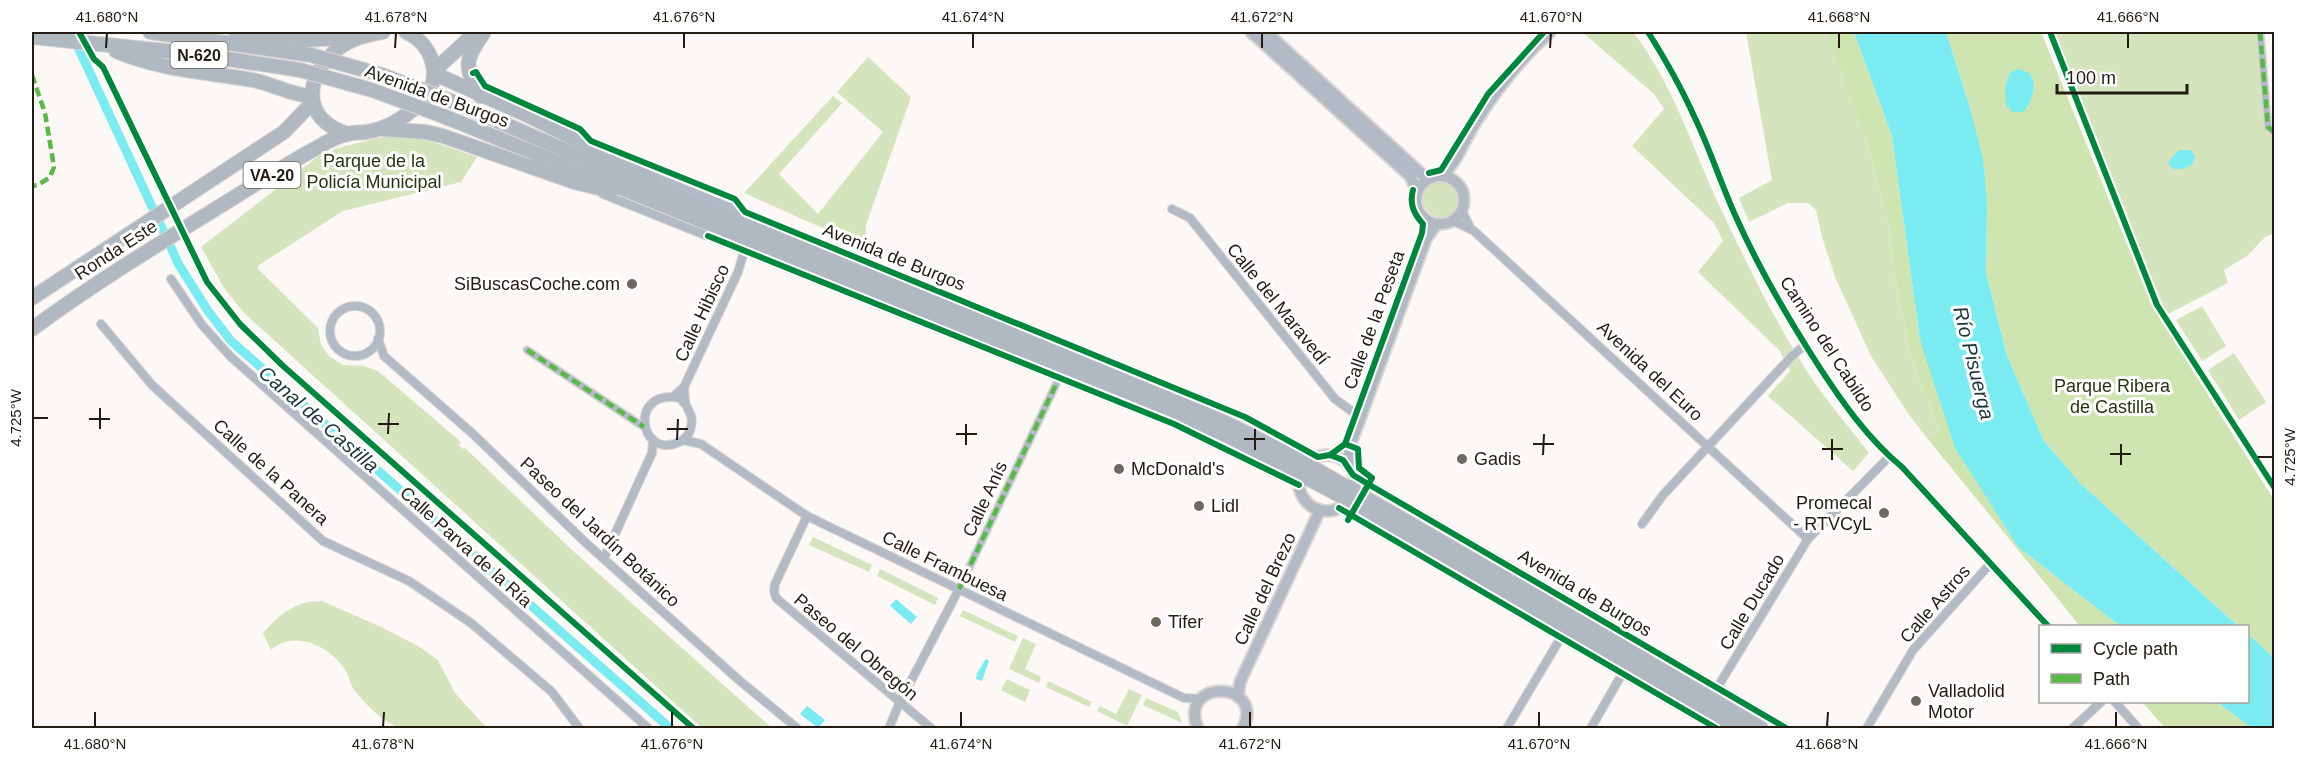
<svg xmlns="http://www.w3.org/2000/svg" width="2306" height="760" viewBox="0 0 2306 760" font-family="Arial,sans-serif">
<rect width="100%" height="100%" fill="#fbf8f5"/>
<!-- green -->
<g fill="#d4e5be">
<path d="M1582,32H1633C1673,84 1691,144 1718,203C1744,258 1771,314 1803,365C1822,396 1847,424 1869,453L1853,471L1768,396L1790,371L1780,351L1698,272L1723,241L1714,223L1632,146L1664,109L1654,94Z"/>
<polygon points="1746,32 1827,32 1833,45 1868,146 1888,220 1896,282 1911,356 1939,430 1927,438 1909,415 1871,356 1836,279 1822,237 1816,210 1808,203 1788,203 1749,222 1739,198 1772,180"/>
<polygon points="2053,32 2256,32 2265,128 2274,137 2274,233 2265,237 2247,256 2224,270 2228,283 2168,314 2161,301"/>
<polygon points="868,57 911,97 866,225 865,247 744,193 833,96 842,103 779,174 818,214 883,132 837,92"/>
<polygon points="389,135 422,138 477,157 461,182 343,211 259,265 258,269 318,328 321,345 329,356 343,365 364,366 378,371 461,442 459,445 463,449 465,448 572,550 772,728 702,728 243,312 224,288 201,247 320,155 338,148"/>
<circle cx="1441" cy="199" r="18"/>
<polygon points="2202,306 2226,346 2202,361 2176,320"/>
<polygon points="2234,353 2266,402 2239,420 2208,370"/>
<path d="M1374,491C1390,500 1431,519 1440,534L1372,495Z"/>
<polygon points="1361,513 1467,575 1440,564 1360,517"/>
<polygon points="813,537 872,565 869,572 809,545"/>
<polygon points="880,569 938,598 935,605 877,576"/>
<path d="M322,601L381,627L418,646L438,660L455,693L487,728C464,729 409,734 391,724C377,716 364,702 354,690C350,685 350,678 347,673C334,648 295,628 271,650L263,633C280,614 295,601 322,601Z"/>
<polygon points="963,610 1018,636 1015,642 960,616"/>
<polygon points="1023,638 1036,644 1025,669 1041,677 1039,683 1009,669"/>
<path d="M1634,648C1674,664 1712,687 1745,714Z"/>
<polygon points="1007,679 1030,690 1025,702 1001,690"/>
<polygon points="1048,681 1092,702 1089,707 1046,687"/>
<polygon points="1129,689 1142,695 1127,726 1097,711 1100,706 1116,714"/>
<polygon points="1146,698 1178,712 1182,723 1143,705"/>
</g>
<!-- forest -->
<g fill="#cee5b1">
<polygon points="1827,32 1854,32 1892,136 1920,340 2019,548 2120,626 2080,626 1927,438 1939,430 1911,356 1896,282 1888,220 1868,146"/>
<polygon points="1946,32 2041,32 2152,306 2274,500 2274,658 2248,634 2248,626 2238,626 2081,484 2044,441 2007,356 1986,273 1987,204 1970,108"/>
<polygon points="2142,702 2217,702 2252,728 2165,728"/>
</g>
<!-- water -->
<g fill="#7bebf2">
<polygon points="1854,32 1946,32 1970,108 1983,159 1987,204 1986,273 2007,356 2044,441 2081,484 2238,626 2120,626 2019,548 1955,448 1920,340 1892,136"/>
<path d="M2019,69C2021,70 2027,72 2029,73C2039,83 2031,105 2023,112H2013L2006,105L2005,86L2011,72Z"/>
<path d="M2179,150H2191L2195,156C2194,167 2184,170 2174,169L2168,164L2169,161Z"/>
<polygon points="896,599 917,617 911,624 890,606"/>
<polygon points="2248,634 2274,658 2274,728 2252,728 2217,702 2248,702"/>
<polygon points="986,659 989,661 982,681 976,679 977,673"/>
<polygon points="807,706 825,720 818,728 800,714"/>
</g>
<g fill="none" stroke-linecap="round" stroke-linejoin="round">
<!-- canal -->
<polyline stroke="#7bebf2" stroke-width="9" points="71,32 179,265 208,311 231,341 670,728"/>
<!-- pedestrian casing -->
<g stroke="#d8d5d2" stroke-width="9">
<g id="pedestrian">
<polyline points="2050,32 2157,305 2274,487"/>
<polyline points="2260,32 2268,127 2274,132"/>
<polyline points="527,350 644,427"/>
<polyline points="959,589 1059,378"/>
</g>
</g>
<!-- minor casing -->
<g stroke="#d8d5d2" stroke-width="10">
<g id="minor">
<path d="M1648,32C1665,59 1681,87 1694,116C1710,149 1721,184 1736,217C1759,269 1788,318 1818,365C1842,402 1868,439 1902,467L2048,626"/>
<polyline points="651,175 1245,417 1318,457"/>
<polyline points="603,194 1174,424 1299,485"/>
<polyline points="1172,209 1190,218 1335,399 1361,418"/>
<polyline points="1462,211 1470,227"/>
<polyline points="1453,221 1474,231 1808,539"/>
<polyline points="171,279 202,325 231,357 648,728"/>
<circle cx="355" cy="331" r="25"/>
<polyline points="101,324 152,385 323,541 409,581 471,623 552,692 579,728"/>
<polyline points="378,339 384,356 473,434 586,543 740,681 797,728"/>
<path d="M684,387C685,392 684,400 686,405C689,412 694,418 691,427C690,434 684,441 677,443C639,458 628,388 680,398L685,404"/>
<polyline points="673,397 684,387 738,272 745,248"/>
<polyline points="683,440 701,444 807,516 1184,698 1201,699"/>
<polyline points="1353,475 1786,728"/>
<polyline points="1339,508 1716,728"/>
<polyline points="807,516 775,584 774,591 776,598 931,728"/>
<polyline points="1642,524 1663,495 1792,356 1805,345"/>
<polyline points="604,558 652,453 653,440"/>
<polyline points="1717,688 1808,539 1889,457"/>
<polyline points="2115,702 2138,728"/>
<polyline points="889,728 899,704 959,589"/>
<polyline points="1507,728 1560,639"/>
<polyline points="1591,728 1622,674"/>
<polyline points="1867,728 1913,650 1991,563"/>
<polyline points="2073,728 2101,702"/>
</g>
</g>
<!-- tertiary casing -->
<g stroke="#d8d5d2" stroke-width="14">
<g id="tertiary">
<polyline points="1251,32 1410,176 1417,190"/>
<polyline points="1266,32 1427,179"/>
<polyline points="1238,697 1240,682 1320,510"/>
<path d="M1198,728C1177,678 1266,680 1243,728"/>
</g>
</g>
<!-- secondary casing -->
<g stroke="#d8d5d2" stroke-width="14">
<g id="secondary">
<circle cx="1440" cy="200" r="24"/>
<path d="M1442,176C1457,162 1463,143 1474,125C1495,91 1520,59 1550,32"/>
<circle cx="1327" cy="483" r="28"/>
<polyline points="1348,464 1350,446 1426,239 1436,225"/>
</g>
</g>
<!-- trunk casing -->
<g stroke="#d8d5d2" stroke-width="16">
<g id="trunk">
<polyline points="150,32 311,55"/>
<polyline points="235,32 306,40 354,37"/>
<polyline points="32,37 195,54 300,70"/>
<path d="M116,51C160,70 206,72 253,80C273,84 291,95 311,96"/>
<polyline points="435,70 476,32"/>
<polyline points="435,74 529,116 635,169 654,182"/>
<path d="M480,96C463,64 465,61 484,32"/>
<polyline points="451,101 625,176 1189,404 1298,459 1536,596 1761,728"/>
<polyline points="443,116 1172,411 1230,437 1356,504 1738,728"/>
<polyline points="382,129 426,132 443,136 574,182 611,191"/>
<path d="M348,134C300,119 304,75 339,48C352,38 367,35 383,32"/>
<polyline points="32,298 284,132 312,103"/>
<path d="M32,329C93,284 157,245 222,205C251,187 280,168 311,151C322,145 335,136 348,134C354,132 360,133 366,132C387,129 406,117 421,102C444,80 434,45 406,32"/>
</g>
</g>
<!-- pedestrian -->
<use href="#pedestrian" stroke="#b2bbc5" stroke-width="6"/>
<!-- minor -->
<use href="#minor" stroke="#b2bbc5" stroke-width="8"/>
<!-- tertiary -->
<use href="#tertiary" stroke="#b2bbc5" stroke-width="10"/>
<!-- secondary -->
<use href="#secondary" stroke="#b1b9c3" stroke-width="10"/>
<!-- trunk -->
<use href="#trunk" stroke="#b0b8c1" stroke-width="14"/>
<!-- trunk-bridge casing -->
<g stroke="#d8d5d2" stroke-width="16" stroke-linecap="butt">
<g id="trunk-bridge">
<polyline points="311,55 382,75 451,101"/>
<polyline points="300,70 372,90 443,116"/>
</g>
</g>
<!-- trunk-bridge -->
<use href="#trunk-bridge" stroke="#b0b8c1" stroke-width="14"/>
<!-- quiet -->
<g stroke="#58b947" stroke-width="4.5" stroke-dasharray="9 4.5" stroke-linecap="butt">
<polyline points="2260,32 2268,127 2274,132"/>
<polyline points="32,75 45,113 54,167 50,177 38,185 32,186"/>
<polyline points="527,350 644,427"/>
<polyline points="959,589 1059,378"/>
</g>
<!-- cycleway casing -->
<g stroke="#fff" stroke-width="10">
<g id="cycleway">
<polyline points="79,32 94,59 103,67 207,282 240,324 282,365 693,728"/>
<path d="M1648,32C1665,59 1681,87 1694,116C1710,149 1721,184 1736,217C1759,269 1788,318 1818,365C1842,402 1868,439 1902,467L2048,626"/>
<polyline points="2050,32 2157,305 2274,487"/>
<polyline points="473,73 476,72 485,86 580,129 591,141 735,199 745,212 1245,417 1318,457 1330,455 1343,460 1353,475 1368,484 1786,728"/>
<polyline points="1429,173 1441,170 1488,94 1544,32"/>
<polyline points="708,236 1174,424 1299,485"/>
<polyline points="1345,444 1358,449 1359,468 1372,478 1348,520"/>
<path d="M1330,455L1345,444L1422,233L1423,224C1414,214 1409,204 1413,190"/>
<polyline points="1339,508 1716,728"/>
</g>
</g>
<!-- cycleway -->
<use href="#cycleway" stroke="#00873e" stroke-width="6"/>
</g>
<!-- ticks -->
<path fill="none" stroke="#241b12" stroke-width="2" d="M106,48L107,33M395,48L396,33M684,48V33M973,48V33M1262,48V33M1550,48L1551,33M1839,48V33M2128,48V33M33,418H48M89,419H110M378,424H399M100,429V408M667,429H688M388,434L389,413M956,434H977M1244,439H1265M677,440L678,419M1533,444H1554M966,445V424M1822,449H1843M1255,450V429M2110,454H2131M1543,455L1544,434M2258,457H2273M1832,460V439M2121,465V444M95,727V712M383,727L384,712M672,727V712M961,727V712M1250,727V712M1539,727V712M1827,727L1828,712M2116,727V712"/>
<!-- markers -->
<g fill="#6f6861" stroke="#fff" stroke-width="2">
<circle cx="632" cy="284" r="6"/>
<circle cx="1462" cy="459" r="6"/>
<circle cx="1119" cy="469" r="6"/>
<circle cx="1199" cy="506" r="6"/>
<circle cx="1884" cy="513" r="6"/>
<circle cx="1156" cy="622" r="6"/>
<circle cx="1916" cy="701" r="6"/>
</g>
<g text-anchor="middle" stroke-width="6" stroke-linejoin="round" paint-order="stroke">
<!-- shield labels -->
<g fill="#fff" stroke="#665f59" stroke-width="1.5">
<rect x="170.5" y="42" width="57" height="26" rx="4.5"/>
<rect x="243.5" y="162" width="57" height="26" rx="4.5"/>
</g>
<g font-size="16" font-weight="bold" fill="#241b12">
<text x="199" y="61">N-620</text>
<text x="272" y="181">VA-20</text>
</g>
<!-- street labels -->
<g font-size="18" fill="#241b12" stroke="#fff">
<text transform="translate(437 96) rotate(20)" y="6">Avenida de Burgos</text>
<text transform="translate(116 250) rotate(-33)" y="6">Ronda Este</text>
<text transform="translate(894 257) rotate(22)" y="6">Avenida de Burgos</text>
<text transform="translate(1278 304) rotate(51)" y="6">Calle del Maravedí</text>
<text transform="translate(702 313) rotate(-65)" y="6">Calle Hibisco</text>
<text transform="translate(1374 320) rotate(-70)" y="6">Calle de la Peseta</text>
<text transform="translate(1827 344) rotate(57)" y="6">Camino del Cabildo</text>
<text transform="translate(1650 371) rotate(43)" y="6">Avenida del Euro</text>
<text transform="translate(271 472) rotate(42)" y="6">Calle de la Panera</text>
<text transform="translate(985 499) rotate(-65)" y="6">Calle Anís</text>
<text transform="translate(600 532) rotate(43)" y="6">Paseo del Jardín Botánico</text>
<text transform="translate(466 547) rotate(42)" y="6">Calle Parva de la Ría</text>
<text transform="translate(945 566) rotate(26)" y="6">Calle Frambuesa</text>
<text transform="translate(1265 589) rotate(-65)" y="6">Calle del Brezo</text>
<text transform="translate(1585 593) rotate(31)" y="6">Avenida de Burgos</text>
<text transform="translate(1752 602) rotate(-59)" y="6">Calle Ducado</text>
<text transform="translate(1935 604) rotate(-49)" y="6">Calle Astros</text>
<text transform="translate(856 647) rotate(40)" y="6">Paseo del Obregón</text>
</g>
<!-- park labels -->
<g font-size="18" fill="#263610" stroke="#fff">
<text x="374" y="167">Parque de la<tspan x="374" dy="21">Policía Municipal</tspan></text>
<text x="2112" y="392">Parque Ribera<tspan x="2112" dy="21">de Castilla</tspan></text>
</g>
<!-- poi labels -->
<g font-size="18" fill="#241b12" stroke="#fff" text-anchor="start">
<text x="620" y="290" text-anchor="end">SiBuscasCoche.com</text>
<text x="1474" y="465">Gadis</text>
<text x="1131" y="475">McDonald's</text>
<text x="1872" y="509" text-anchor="end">Promecal<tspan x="1872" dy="21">- RTVCyL</tspan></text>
<text x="1211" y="512">Lidl</text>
<text x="1168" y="628">Tifer</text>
<text x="1928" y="697">Valladolid<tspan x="1928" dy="21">Motor</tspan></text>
</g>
<!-- water labels -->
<g font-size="20" font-style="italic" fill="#1b3537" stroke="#fff">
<text transform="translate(1974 363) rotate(76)" y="7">Río Pisuerga</text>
<text transform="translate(319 419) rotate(41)" y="7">Canal de Castilla</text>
</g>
</g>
<!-- border -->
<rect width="2306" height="760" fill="none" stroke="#ffffff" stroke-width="66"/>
<!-- legend -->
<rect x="2039" y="625" width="210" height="78" fill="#ffffff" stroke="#a7a4a0" stroke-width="1.5"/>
<rect x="2051" y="644" width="30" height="9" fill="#00873e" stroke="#a7a4a0" stroke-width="1.5"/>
<text x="2093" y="655" font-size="18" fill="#241b12">Cycle path</text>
<rect x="2051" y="674" width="30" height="9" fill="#58b947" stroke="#a7a4a0" stroke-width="1.5"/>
<text x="2093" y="685" font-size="18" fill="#241b12">Path</text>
<!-- scale -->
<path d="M2057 84v9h130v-9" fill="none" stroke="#241b12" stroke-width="3"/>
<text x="2066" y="84" font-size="18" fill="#241b12" stroke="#ffffff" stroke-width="4.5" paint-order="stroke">100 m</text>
<rect x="33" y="33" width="2240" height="694" fill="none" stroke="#241b12" stroke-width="2"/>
<g font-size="15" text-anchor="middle" fill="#241b12">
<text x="107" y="22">41.680°N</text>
<text x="396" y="22">41.678°N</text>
<text x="684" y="22">41.676°N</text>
<text x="973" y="22">41.674°N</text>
<text x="1262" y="22">41.672°N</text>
<text x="1551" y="22">41.670°N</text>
<text x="1839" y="22">41.668°N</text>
<text x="2128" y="22">41.666°N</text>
<text transform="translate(16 418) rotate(-90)" y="5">4.725°W</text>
<text transform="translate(2290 457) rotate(-90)" y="5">4.725°W</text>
<text x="95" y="749">41.680°N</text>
<text x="383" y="749">41.678°N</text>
<text x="672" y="749">41.676°N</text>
<text x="961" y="749">41.674°N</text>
<text x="1250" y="749">41.672°N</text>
<text x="1539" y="749">41.670°N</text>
<text x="1827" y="749">41.668°N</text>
<text x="2116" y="749">41.666°N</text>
</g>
</svg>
